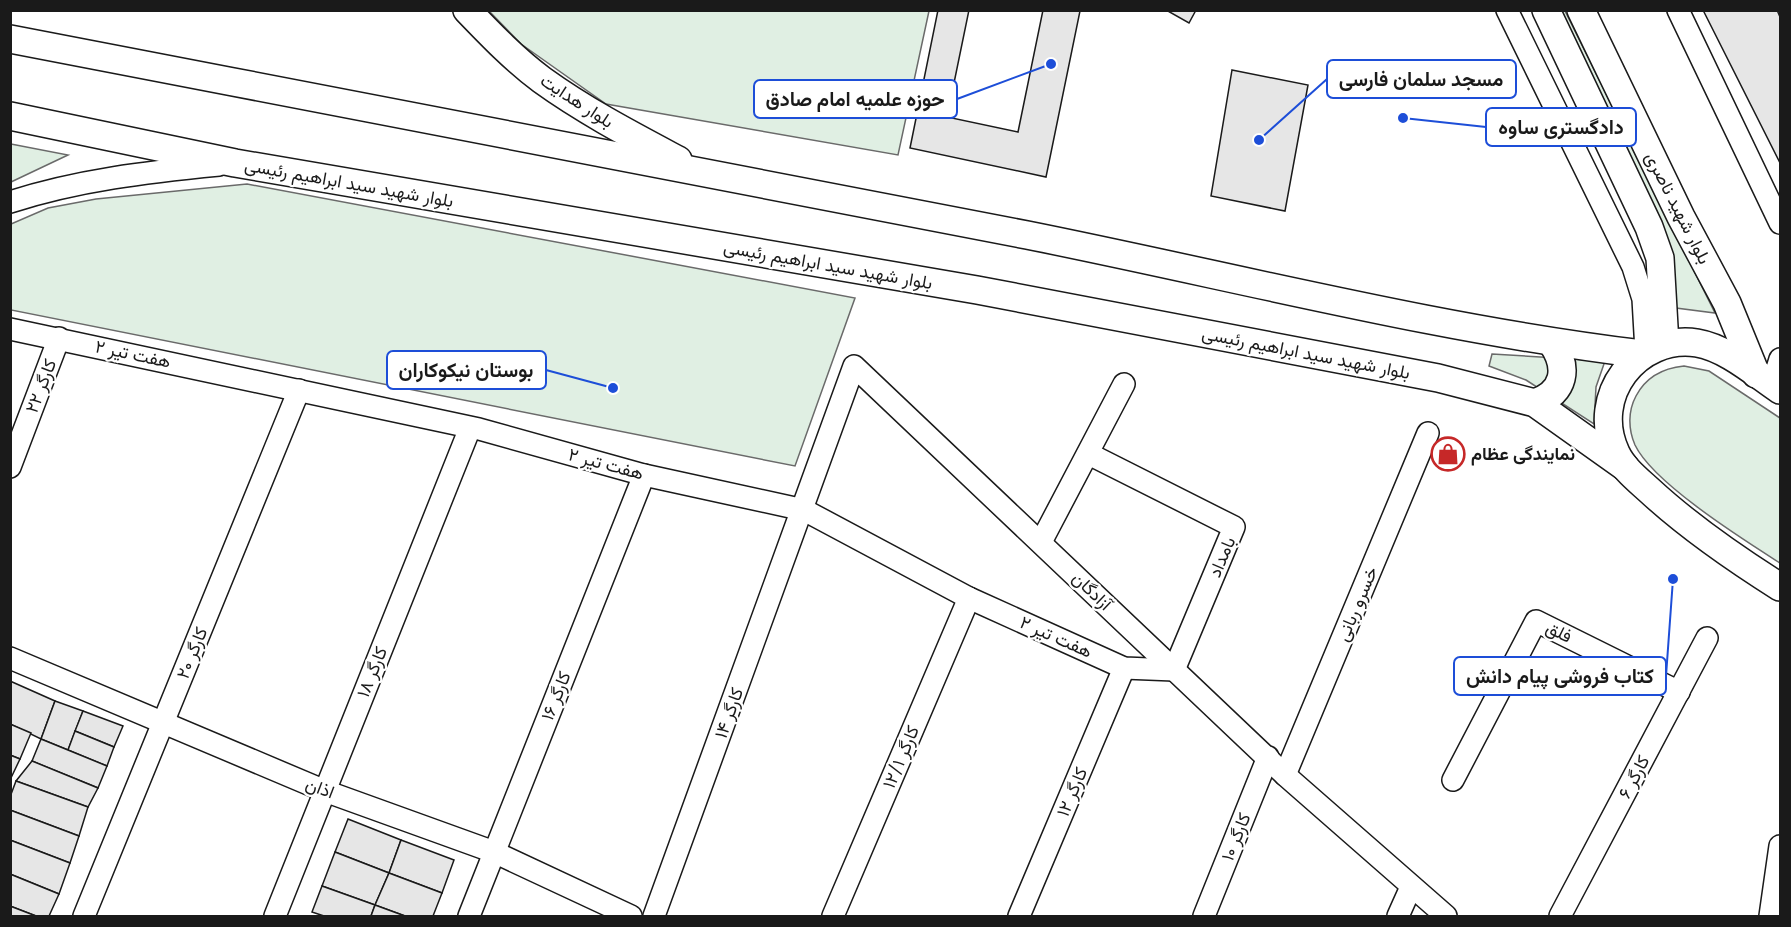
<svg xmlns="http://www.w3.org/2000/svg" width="1791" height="927" viewBox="0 0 1791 927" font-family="'Fira Sans',Vazirmatn,sans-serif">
<rect width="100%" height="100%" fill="#fff"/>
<!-- green -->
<g fill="#e0efe3" stroke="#6a6a6a" stroke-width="1.5">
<polygon points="489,11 929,11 898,155 606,104 521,44"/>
<polygon points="1556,11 1565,11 1715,313 1676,308"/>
<polygon points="10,144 11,144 68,155 11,182"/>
<polygon points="247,184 855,298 795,466 11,310 11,224 48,208 96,199"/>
<polygon points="1492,354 1605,361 1596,387 1594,424 1526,380 1489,366"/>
<path d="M1684,366L1709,371L1780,418V563C1744,540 1653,483 1635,445C1628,429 1628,411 1636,396C1646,377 1664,368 1684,366Z"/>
</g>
<!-- building -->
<g fill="#e6e6e6" stroke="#1a1a1a" stroke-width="1.5">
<polygon points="938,10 969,10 947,117 1018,132 1043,10 1080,11 1046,177 910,148"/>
<polygon points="1166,10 1196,10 1189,23"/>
<polygon points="1703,10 1777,10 1780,17 1780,163"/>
<polygon points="1232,70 1308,85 1285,211 1211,196"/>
<polygon points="10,681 55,701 41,739 10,724"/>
<polygon points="55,701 83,711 68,750 41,739"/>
<polygon points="83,711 123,726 114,747 75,731"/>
<polygon points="10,724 31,733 20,759 10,755"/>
<polygon points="75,731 114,747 107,766 68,750"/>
<polygon points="41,739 107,766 98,788 32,761"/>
<polygon points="10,755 20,759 10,780"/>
<polygon points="32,761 98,788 88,807 16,781"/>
<polygon points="16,781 88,807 79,836 10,810 10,797"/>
<polygon points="10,810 79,836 70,863 10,840"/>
<polygon points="348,819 401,840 389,873 335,852"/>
<polygon points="10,840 70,863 59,894 10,874"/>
<polygon points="401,840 454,860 442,893 389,873"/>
<polygon points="335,852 389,873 375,905 322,886"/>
<polygon points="389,873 442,893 433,916 405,916 375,905"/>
<polygon points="10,874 59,894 49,916 36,916 10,906"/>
<polygon points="322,886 375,905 371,916 324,916 312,912"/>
<polygon points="375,905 405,916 371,916"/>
<polygon points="10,906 36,916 10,916"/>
</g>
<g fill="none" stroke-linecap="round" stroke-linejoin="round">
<!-- minor casing -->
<g stroke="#1a1a1a" stroke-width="24">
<g id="minor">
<polyline points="1507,10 1633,267 1643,299 1646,351"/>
<polyline points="1678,10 1780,223"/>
<path d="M10,202C78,180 148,172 219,165"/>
<polyline points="10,329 479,429 644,475 804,510 969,598 1124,668 1174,670"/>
<polyline points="1772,385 1780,359"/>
<polyline points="1089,454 1234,527 1174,670"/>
<polyline points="10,467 59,338"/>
<polyline points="1041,542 1124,384"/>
<polyline points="10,658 325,791 494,852 631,916"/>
<polyline points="1285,775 1428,433"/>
<polyline points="1453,780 1536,621 1679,692"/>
<polyline points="84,916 299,390"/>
<polyline points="275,916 470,428"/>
<polyline points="469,916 644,475"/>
<polyline points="654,916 854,366 1285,775 1446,916"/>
<polyline points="833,916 969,598"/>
<polyline points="1019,916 1124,668"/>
<polyline points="1204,916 1268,757"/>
<polyline points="1398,916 1411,887"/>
<polyline points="1560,916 1707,638"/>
<polyline points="1770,916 1780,846"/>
</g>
</g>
<!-- major casing -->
<g stroke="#1a1a1a" stroke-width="30">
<g id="major">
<path d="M467,10C491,35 515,60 542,80C585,111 631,135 678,160"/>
<polyline points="1546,10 1649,227 1660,258 1665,344"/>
<polyline points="1581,10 1681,217 1727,303 1756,374"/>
<path d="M10,39C349,105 689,167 1027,235C1232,276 1435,329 1642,354"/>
<polyline points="10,116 235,163 977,290 1438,378 1535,403 1625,467"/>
<path d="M1780,390C1756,374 1727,348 1697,343C1637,334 1589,396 1616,453C1623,468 1637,479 1649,490C1689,527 1734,558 1780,587"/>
<path d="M1535,403C1565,392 1569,368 1552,343"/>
</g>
</g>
<!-- minor -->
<use href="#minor" stroke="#fff" stroke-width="21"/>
<!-- major -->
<use href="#major" stroke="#fff" stroke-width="27"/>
</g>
<!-- icons -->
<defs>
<g id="shop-ring" transform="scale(1.725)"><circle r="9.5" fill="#fff" stroke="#c62828" stroke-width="1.5"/><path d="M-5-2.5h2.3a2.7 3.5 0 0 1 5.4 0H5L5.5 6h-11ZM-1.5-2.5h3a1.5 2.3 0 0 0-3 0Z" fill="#c62828"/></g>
</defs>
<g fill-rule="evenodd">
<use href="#shop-ring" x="1448" y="454"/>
</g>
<g text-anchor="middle" stroke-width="4.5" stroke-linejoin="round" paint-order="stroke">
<!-- street labels -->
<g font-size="18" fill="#1a1a1a" stroke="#fff">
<text transform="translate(577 101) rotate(33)" y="6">بلوار هدایت</text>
<text transform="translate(349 183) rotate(10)" y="6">بلوار شهید سید ابراهیم رئیسی</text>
<text transform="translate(1678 208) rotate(63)" y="6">بلوار شهید ناصری</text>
<text transform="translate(828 265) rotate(10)" y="6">بلوار شهید سید ابراهیم رئیسی</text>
<text transform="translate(1306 353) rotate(11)" y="6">بلوار شهید سید ابراهیم رئیسی</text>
<text transform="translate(133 354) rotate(12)" y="6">هفت تیر ۲</text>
<text transform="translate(41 386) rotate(-69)" y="6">کارگر ۲۲</text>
<text transform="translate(606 464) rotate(15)" y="6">هفت تیر ۲</text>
<text transform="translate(1222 557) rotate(-67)" y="6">بامداد</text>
<text transform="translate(1092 591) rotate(44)" y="6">آزادگان</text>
<text transform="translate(1357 604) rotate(-67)" y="6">خسرو ربانی</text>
<text transform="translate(1559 632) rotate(26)" y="6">فلق</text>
<text transform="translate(1056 637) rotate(24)" y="6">هفت تیر ۲</text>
<text transform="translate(192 653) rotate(-68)" y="6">کارگر ۲۰</text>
<text transform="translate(372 672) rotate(-68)" y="6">کارگر ۱۸</text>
<text transform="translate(556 696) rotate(-68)" y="6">کارگر ۱۶</text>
<text transform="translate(729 713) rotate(-70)" y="6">کارگر ۱۴</text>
<text transform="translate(901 757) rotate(-67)" y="6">کارگر ۱۲/۱</text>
<text transform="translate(1634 777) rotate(-62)" y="6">کارگر ۶</text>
<text transform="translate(320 788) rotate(21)" y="6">اذان</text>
<text transform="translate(1072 792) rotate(-67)" y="6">کارگر ۱۲</text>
<text transform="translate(1236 837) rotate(-68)" y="6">کارگر ۱۰</text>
</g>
<!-- poi labels -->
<g font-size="18" font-weight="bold" fill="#1a1a1a" stroke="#fff" text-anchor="start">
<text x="1471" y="460">نمایندگی عظام</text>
</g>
</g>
<!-- callouts -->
<path fill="none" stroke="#1d4ed8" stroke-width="2" d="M1259 140L1327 79M1051 64L957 99M1403 118L1486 127M613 388L546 370M1673 579L1666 676"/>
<g fill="#1d4ed8" stroke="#fff" stroke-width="2">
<circle cx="1259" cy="140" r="6"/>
<circle cx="1051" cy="64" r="6"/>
<circle cx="1403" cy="118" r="6"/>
<circle cx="613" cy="388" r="6"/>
<circle cx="1673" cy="579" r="6"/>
</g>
<g fill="#fff" stroke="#1d4ed8" stroke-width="2">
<rect x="1327" y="60" width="189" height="38" rx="6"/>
<rect x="754" y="80" width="203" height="38" rx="6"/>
<rect x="1486" y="108" width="150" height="38" rx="6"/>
<rect x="387" y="351" width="159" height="38" rx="6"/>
<rect x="1454" y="657" width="212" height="38" rx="6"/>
</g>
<g font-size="20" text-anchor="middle" font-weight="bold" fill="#1a1a1a">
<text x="1421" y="86">مسجد سلمان فارسی</text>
<text x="855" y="106">حوزه علمیه امام صادق</text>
<text x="1561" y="134">دادگستری ساوه</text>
<text x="466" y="377">بوستان نیکوکاران</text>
<text x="1560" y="683">کتاب فروشی پیام دانش</text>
</g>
<!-- border -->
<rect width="1791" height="927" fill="none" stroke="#1a1a1a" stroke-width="24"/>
</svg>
